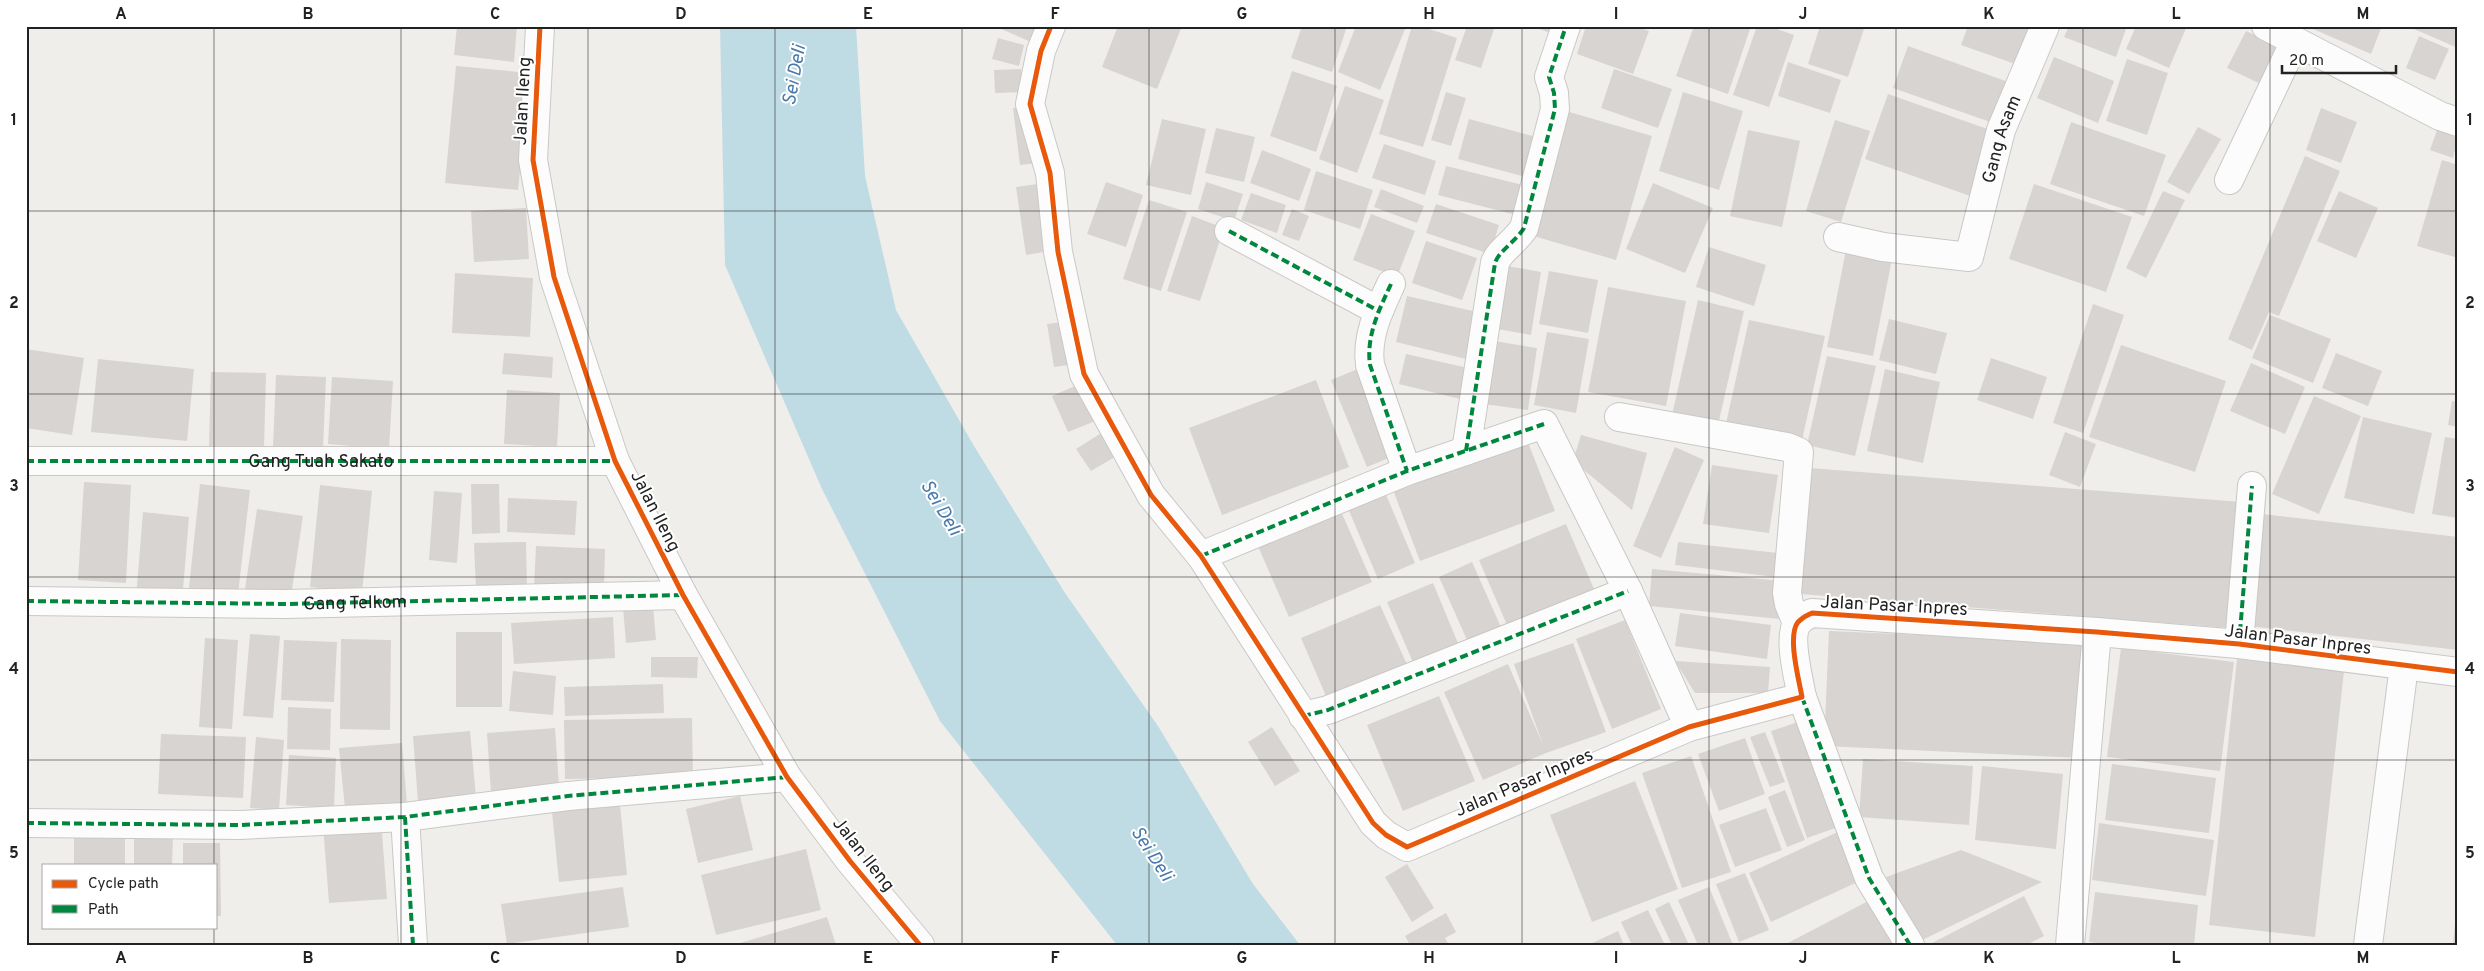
<svg xmlns="http://www.w3.org/2000/svg" width="2484" height="971" viewBox="0 0 2484 971" font-family="Overpass,sans-serif">
<rect width="100%" height="100%" fill="#f0eeeb"/>
<!-- water -->
<polygon fill="#bfdbe3" points="720,26 856,26 865,176 896,310 974,446 1065,593 1158,726 1253,884 1300,945 1117,945 940,721 822,489 725,265"/>
<!-- building -->
<g fill="#d7d4d2">
<polygon points="457,26 517,26 514,62 454,55"/>
<polygon points="1002,26 1037,26 1031,42 1001,29"/>
<polygon points="1118,26 1182,26 1157,89 1102,67"/>
<polygon points="1302,26 1347,26 1332,72 1291,58"/>
<polygon points="1356,26 1399,26 1405,29 1380,90 1338,72"/>
<polygon points="1412,26 1420,26 1457,38 1423,147 1379,134"/>
<polygon points="1467,26 1495,26 1481,68 1455,60"/>
<polygon points="1531,26 1560,26 1556,35"/>
<polygon points="1586,26 1634,26 1649,31 1633,74 1577,54"/>
<polygon points="1694,26 1751,26 1728,94 1676,76"/>
<polygon points="1757,26 1769,26 1794,35 1769,107 1733,95"/>
<polygon points="1820,26 1865,26 1848,77 1808,64"/>
<polygon points="1968,26 2031,26 2018,65 1961,45"/>
<polygon points="2069,26 2127,26 2116,57 2064,37"/>
<polygon points="2136,26 2187,26 2169,68 2126,49"/>
<polygon points="2306,26 2382,26 2371,54"/>
<polygon points="2407,26 2458,26 2458,48"/>
<polygon points="2246,31 2283,48 2265,86 2227,68"/>
<polygon points="2419,36 2449,49 2435,80 2406,68"/>
<polygon points="998,38 1024,45 1019,66 992,59"/>
<polygon points="1908,46 2011,83 1996,124 1893,88"/>
<polygon points="2054,57 2114,81 2098,123 2037,98"/>
<polygon points="2127,59 2168,73 2147,135 2106,121"/>
<polygon points="1788,62 1841,80 1830,113 1778,96"/>
<polygon points="456,66 530,73 518,190 445,183"/>
<polygon points="1021,69 1022,92 995,93 994,70"/>
<polygon points="1614,69 1672,89 1658,128 1601,108"/>
<polygon points="1292,71 1337,86 1316,152 1270,136"/>
<polygon points="1345,86 1384,100 1357,173 1319,159"/>
<polygon points="1446,92 1466,98 1451,146 1431,140"/>
<polygon points="1683,92 1743,111 1719,190 1659,171"/>
<polygon points="1888,94 1996,132 1973,197 1865,159"/>
<polygon points="1030,106 1037,163 1020,165 1013,108"/>
<polygon points="2321,108 2357,122 2341,163 2306,150"/>
<polygon points="1566,111 1652,136 1616,260 1530,235"/>
<polygon points="1162,119 1206,129 1191,195 1146,185"/>
<polygon points="1469,119 1536,137 1526,177 1458,159"/>
<polygon points="1835,120 1870,131 1841,222 1806,211"/>
<polygon points="2071,122 2166,155 2144,216 2050,184"/>
<polygon points="2198,127 2221,139 2189,194 2167,182"/>
<polygon points="1216,128 1255,137 1244,182 1205,173"/>
<polygon points="1748,130 1800,141 1782,227 1730,216"/>
<polygon points="2437,130 2458,138 2453,158 2430,150"/>
<polygon points="1384,144 1436,161 1425,195 1372,178"/>
<polygon points="1262,150 1311,169 1299,201 1250,183"/>
<polygon points="2305,156 2340,171 2279,316 2269,312 2252,350 2228,339"/>
<polygon points="2442,160 2458,165 2458,258 2417,246"/>
<polygon points="1446,166 1527,186 1520,216 1438,195"/>
<polygon points="1316,171 1373,190 1360,229 1304,210"/>
<polygon points="1106,182 1143,195 1126,247 1087,234"/>
<polygon points="1206,182 1243,194 1234,221 1198,209"/>
<polygon points="1045,183 1055,250 1026,255 1016,187"/>
<polygon points="1653,183 1713,208 1685,273 1626,249"/>
<polygon points="2034,184 2132,217 2106,292 2009,259"/>
<polygon points="1381,189 1424,206 1417,223 1374,207"/>
<polygon points="2163,191 2185,200 2146,278 2126,268"/>
<polygon points="2339,191 2378,208 2356,258 2317,241"/>
<polygon points="1251,193 1286,205 1277,233 1241,220"/>
<polygon points="1149,200 1187,212 1161,291 1123,279"/>
<polygon points="1436,204 1499,225 1490,254 1426,233"/>
<polygon points="526,208 529,259 474,262 471,211"/>
<polygon points="1292,209 1309,216 1299,241 1282,235"/>
<polygon points="1371,214 1415,231 1397,277 1353,260"/>
<polygon points="1192,216 1224,228 1200,301 1167,291"/>
<polygon points="1426,241 1477,258 1462,300 1412,283"/>
<polygon points="1709,247 1766,265 1754,306 1696,287"/>
<polygon points="1846,250 1892,259 1873,356 1827,347"/>
<polygon points="1507,266 1541,272 1531,335 1497,329"/>
<polygon points="1549,271 1598,280 1588,333 1539,324"/>
<polygon points="455,273 533,278 530,337 452,333"/>
<polygon points="1608,287 1686,301 1666,406 1588,392"/>
<polygon points="1407,296 1477,312 1466,359 1396,342"/>
<polygon points="1698,300 1744,311 1718,425 1672,415"/>
<polygon points="2093,304 2124,315 2083,433 2053,423"/>
<polygon points="2270,315 2331,339 2313,383 2252,358"/>
<polygon points="1889,319 1947,333 1936,374 1879,360"/>
<polygon points="1749,320 1825,336 1801,445 1725,428"/>
<polygon points="1071,321 1076,364 1054,367 1047,324"/>
<polygon points="1547,332 1589,339 1576,413 1534,405"/>
<polygon points="1494,341 1537,348 1528,410 1484,404"/>
<polygon points="2121,345 2226,381 2195,472 2089,437"/>
<polygon points="26,349 84,358 72,435 26,428"/>
<polygon points="504,353 553,357 552,378 502,374"/>
<polygon points="2336,353 2382,371 2368,406 2322,388"/>
<polygon points="1406,354 1468,368 1460,399 1399,384"/>
<polygon points="1827,356 1876,366 1855,456 1807,445"/>
<polygon points="1991,358 2047,377 2033,419 1977,400"/>
<polygon points="98,359 194,369 187,441 91,432"/>
<polygon points="2251,363 2305,387 2285,434 2230,411"/>
<polygon points="1360,368 1396,455 1367,467 1331,380"/>
<polygon points="1885,369 1940,382 1923,463 1867,451"/>
<polygon points="211,372 266,373 264,448 209,446"/>
<polygon points="276,375 326,377 323,449 273,447"/>
<polygon points="332,377 393,381 389,449 328,444"/>
<polygon points="1316,380 1349,467 1222,515 1189,428"/>
<polygon points="1082,383 1098,420 1068,432 1052,396"/>
<polygon points="507,390 560,393 557,447 504,444"/>
<polygon points="2314,396 2361,416 2319,514 2272,494"/>
<polygon points="2452,401 2458,402 2458,427 2448,425"/>
<polygon points="2363,417 2432,433 2414,514 2344,498"/>
<polygon points="1103,432 1118,455 1091,471 1076,449"/>
<polygon points="2065,432 2096,444 2080,487 2049,475"/>
<polygon points="1581,435 1647,453 1632,510 1573,461"/>
<polygon points="2445,437 2458,439 2458,518 2432,514"/>
<polygon points="1527,440 1555,511 1420,561 1393,490"/>
<polygon points="1675,447 1704,460 1661,558 1633,546"/>
<polygon points="1712,465 1778,475 1769,533 1703,524"/>
<polygon points="1810,468 2241,502 2231,628 1801,594"/>
<polygon points="84,482 131,485 126,583 78,580"/>
<polygon points="200,484 250,490 237,603 188,597"/>
<polygon points="471,484 499,484 500,533 472,534"/>
<polygon points="320,485 372,491 362,593 310,587"/>
<polygon points="1384,490 1415,563 1378,579 1347,506"/>
<polygon points="434,491 462,493 457,563 429,560"/>
<polygon points="508,498 577,501 575,535 507,532"/>
<polygon points="257,509 303,516 291,596 245,589"/>
<polygon points="1340,509 1372,582 1289,617 1257,544"/>
<polygon points="143,512 189,517 182,602 136,598"/>
<polygon points="2262,514 2458,537 2458,650 2249,626"/>
<polygon points="1566,524 1597,596 1510,632 1479,560"/>
<polygon points="526,542 527,589 476,590 474,543"/>
<polygon points="1678,542 1787,554 1784,578 1675,565"/>
<polygon points="536,546 605,549 604,588 534,586"/>
<polygon points="1472,562 1504,634 1471,649 1439,577"/>
<polygon points="1652,569 1783,581 1780,619 1649,606"/>
<polygon points="1433,583 1460,648 1415,667 1387,602"/>
<polygon points="653,605 656,640 626,643 623,608"/>
<polygon points="1380,605 1409,669 1329,703 1301,638"/>
<polygon points="1680,613 1771,625 1767,659 1675,646"/>
<polygon points="613,617 615,658 514,664 511,623"/>
<polygon points="1625,620 1661,709 1612,729 1576,639"/>
<polygon points="1829,631 2085,642 2080,758 1824,746"/>
<rect x="456" y="632" width="46" height="75"/>
<polygon points="250,634 280,636 273,718 243,716"/>
<polygon points="205,638 238,640 232,729 199,727"/>
<polygon points="341,639 391,640 390,730 340,729"/>
<polygon points="284,640 337,642 334,702 281,700"/>
<polygon points="1573,643 1606,732 1546,753 1483,780 1444,692 1508,664 1543,745 1514,664"/>
<polygon points="2121,648 2234,662 2220,771 2107,757"/>
<polygon points="651,657 698,657 697,678 651,677"/>
<polygon points="2237,659 2344,671 2315,937 2209,925"/>
<polygon points="1675,661 1770,667 1768,693 1695,693"/>
<polygon points="513,671 556,676 553,715 509,711"/>
<polygon points="663,684 664,713 565,716 564,687"/>
<polygon points="1439,696 1475,781 1403,811 1367,725"/>
<polygon points="288,707 331,709 330,750 287,749"/>
<polygon points="692,718 693,777 565,779 564,720"/>
<polygon points="1807,719 1844,825 1807,838 1771,731"/>
<polygon points="1272,727 1300,771 1275,786 1248,742"/>
<polygon points="555,728 559,787 491,792 487,733"/>
<polygon points="470,731 476,797 418,802 413,736"/>
<polygon points="1765,732 1785,782 1770,787 1750,737"/>
<polygon points="161,734 246,737 243,798 158,794"/>
<polygon points="256,737 284,740 279,810 250,808"/>
<polygon points="1745,738 1765,794 1719,811 1698,754"/>
<polygon points="402,743 407,804 345,809 339,748"/>
<polygon points="289,755 336,758 334,808 286,805"/>
<polygon points="1691,756 1731,872 1682,888 1642,773"/>
<polygon points="1863,759 1973,766 1969,825 1859,817"/>
<polygon points="2112,764 2216,778 2209,833 2105,820"/>
<polygon points="1982,766 2063,774 2056,849 1975,840"/>
<polygon points="1635,781 1678,889 1592,922 1550,815"/>
<polygon points="1785,790 1805,840 1787,847 1768,797"/>
<polygon points="740,796 753,850 698,863 686,809"/>
<polygon points="620,805 627,875 559,882 552,812"/>
<polygon points="1766,808 1782,850 1735,867 1719,825"/>
<polygon points="381,820 387,899 329,903 323,825"/>
<polygon points="2099,823 2214,840 2206,896 2092,880"/>
<polygon points="1842,830 1864,879 1771,922 1749,873"/>
<polygon points="134,836 173,837 172,865 134,864"/>
<rect x="74" y="838" width="51" height="27"/>
<polygon points="183,843 220,843 221,916 216,916 216,865 183,865"/>
<polygon points="806,849 821,910 716,935 701,875"/>
<polygon points="1961,850 2042,882 1918,942 1886,877"/>
<polygon points="1407,864 1434,908 1412,922 1385,877"/>
<polygon points="1745,873 1769,930 1739,942 1716,884"/>
<polygon points="623,887 629,927 507,944 501,904"/>
<polygon points="1709,887 1733,945 1698,945 1678,900"/>
<polygon points="2095,892 2198,905 2194,945 2111,945 2089,942"/>
<polygon points="2024,896 2044,936 2026,945 1928,945"/>
<polygon points="1876,897 1899,940 1890,945 1784,945"/>
<polygon points="1669,902 1689,945 1672,945 1655,909"/>
<polygon points="1648,910 1665,945 1632,945 1621,922"/>
<polygon points="1446,913 1456,932 1445,938 1449,945 1410,945 1405,936"/>
<polygon points="2456,913 2458,913 2458,944 2453,944"/>
<polygon points="827,917 836,945 737,945 737,944"/>
<polygon points="1618,931 1624,945 1588,945"/>
</g>
<g fill="none" stroke-linecap="round" stroke-linejoin="round">
<!-- minor casing -->
<g stroke="#c9c8c7" stroke-width="30">
<g id="minor">
<polyline points="540,26 533,160 554,277 615,461 683,595 787,777 850,861 920,945"/>
<path d="M1051,26L1041,51L1030,104L1050,173L1058,252L1084,374L1151,495L1201,556L1373,823L1386,835L1407,847L1689,727L1802,697C1799,680 1787,636 1798,622C1802,618 1807,615 1812,613L2097,632L2239,644L2458,672"/>
<polyline points="2266,26 2440,116 2458,122"/>
<polyline points="2229,180 2295,41"/>
<polyline points="1229,231 1379,311"/>
<path id="s1" d="M1838,237L1883,247L1969,257L2001,130L2045,26"/>
<path d="M1391,284C1379,310 1366,336 1370,365L1407,471"/>
<polyline points="1619,417 1787,447 1799,452 1787,593 1789,604 1797,623"/>
<path d="M1466,451L1495,263C1498,252 1517,240 1524,228L1555,109L1554,93L1549,77L1566,26"/>
<polyline points="26,461 615,461"/>
<polyline points="1201,556 1407,471 1544,424 1628,591 1689,727"/>
<polyline points="26,601 285,604 683,595"/>
<polyline points="2239,644 2252,486"/>
<polyline points="1802,697 1869,878 1910,945"/>
<polyline points="1303,716 1328,710 1628,591"/>
<polyline points="405,817 413,945"/>
<polyline points="26,823 240,825 405,817 568,796 787,777"/>
<polyline points="2070,945 2097,632"/>
<polyline points="2368,945 2404,666"/>
</g>
</g>
<!-- minor -->
<use href="#minor" stroke="#fdfcfc" stroke-width="28"/>
<!-- quiet -->
<g stroke="#00873e" stroke-width="4" stroke-dasharray="8 4" stroke-linecap="butt">
<polyline points="1229,231 1379,311"/>
<path d="M1391,284C1379,310 1366,336 1370,365L1407,471"/>
<path d="M1466,451L1495,263C1498,252 1517,240 1524,228L1555,109L1554,93L1549,77L1566,26"/>
<path id="s2" d="M26,461H615"/>
<polyline points="1201,556 1407,471 1544,424"/>
<path id="s3" d="M26,601L285,604L683,595"/>
<polyline points="2239,644 2252,486"/>
<polyline points="1802,697 1869,878 1910,945"/>
<polyline points="1303,716 1328,710 1628,591"/>
<polyline points="405,817 413,945"/>
<polyline points="26,823 240,825 405,817 568,796 787,777"/>
</g>
<!-- cycleway casing -->
<g stroke="#fff" stroke-width="8">
<g id="cycleway">
<polyline points="540,26 533,160 554,277 615,461 683,595 787,777 850,861 920,945"/>
<path d="M1051,26L1041,51L1030,104L1050,173L1058,252L1084,374L1151,495L1201,556L1373,823L1386,835L1407,847L1689,727L1802,697C1799,680 1787,636 1798,622C1802,618 1807,615 1812,613L2097,632L2239,644L2458,672"/>
</g>
</g>
<!-- cycleway -->
<use href="#cycleway" stroke="#e8590c" stroke-width="5"/>
</g>
<!-- grid -->
<path fill="none" stroke="#222" stroke-width="1" stroke-opacity="0.55" d="M214,26V865M401,26V945M588,26V945M775,26V945M962,26V945M1149,26V945M1335,26V945M1522,26V945M1709,26V945M1896,26V945M2083,26V945M2270,26V945M26,211H2458M26,394H2458M26,577H2458M26,760H2458M214,927V945"/>
<g text-anchor="middle" stroke-width="4" stroke-linejoin="round" paint-order="stroke">
<!-- street labels -->
<g font-size="18" fill="#222" stroke="#fff">
<text transform="translate(522 101) rotate(-87)" y="6">Jalan Ileng</text>
<text dy="6" stroke="none"><textPath href="#s1" startOffset="255">Gang Asam</textPath></text>
<text dy="6" stroke="none"><textPath href="#s2" startOffset="295">Gang Tuah Sakato</textPath></text>
<text transform="translate(656 511) rotate(63)" y="6">Jalan Ileng</text>
<text dy="6" stroke="none"><textPath href="#s3" startOffset="329">Gang Telkom</textPath></text>
<text transform="translate(1894 605) rotate(3)" y="6">Jalan Pasar Inpres</text>
<text transform="translate(2298 639) rotate(7)" y="6">Jalan Pasar Inpres</text>
<text transform="translate(1524 782) rotate(-23)" y="6">Jalan Pasar Inpres</text>
<text transform="translate(864 854) rotate(52)" y="6">Jalan Ileng</text>
</g>
<!-- water labels -->
<g font-size="19" font-style="italic" fill="#4a7aab" stroke="#fff">
<text transform="translate(793 75) rotate(-80)" y="7">Sei Deli</text>
<text transform="translate(942 507) rotate(59)" y="7">Sei Deli</text>
<text transform="translate(1153 853) rotate(57)" y="7">Sei Deli</text>
</g>
</g>
<!-- border -->
<rect width="2484" height="971" fill="none" stroke="#ffffff" stroke-width="55"/>
<!-- legend -->
<rect x="42" y="864" width="175" height="65" fill="#ffffff" stroke="#a7a7a7"/>
<rect x="52" y="880" width="25" height="8" fill="#e8590c" stroke="#a7a7a7"/>
<text x="88" y="888" font-size="15" fill="#222222">Cycle path</text>
<rect x="52" y="905" width="25" height="8" fill="#00873e" stroke="#a7a7a7"/>
<text x="88" y="914" font-size="15" fill="#222222">Path</text>
<!-- scale -->
<path d="M2282 65v8h114v-8" fill="none" stroke="#222222" stroke-width="2.5"/>
<text x="2289" y="65" font-size="15" fill="#222222" stroke="#ffffff" stroke-width="4" paint-order="stroke">20 m</text>
<rect x="28" y="28" width="2428" height="916" fill="none" stroke="#222" stroke-width="2"/>
<g font-size="16" text-anchor="middle" font-weight="bold" fill="#222">
<text x="121" y="19">A</text>
<text x="308" y="19">B</text>
<text x="495" y="19">C</text>
<text x="681" y="19">D</text>
<text x="868" y="19">E</text>
<text x="1055" y="19">F</text>
<text x="1242" y="19">G</text>
<text x="1429" y="19">H</text>
<text x="1616" y="19">I</text>
<text x="1803" y="19">J</text>
<text x="1989" y="19">K</text>
<text x="2176" y="19">L</text>
<text x="2363" y="19">M</text>
<text x="14" y="125">1</text>
<text x="2470" y="125">1</text>
<text x="14" y="308">2</text>
<text x="2470" y="308">2</text>
<text x="14" y="491">3</text>
<text x="2470" y="491">3</text>
<text x="14" y="674">4</text>
<text x="2470" y="674">4</text>
<text x="14" y="858">5</text>
<text x="2470" y="858">5</text>
<text x="121" y="963">A</text>
<text x="308" y="963">B</text>
<text x="495" y="963">C</text>
<text x="681" y="963">D</text>
<text x="868" y="963">E</text>
<text x="1055" y="963">F</text>
<text x="1242" y="963">G</text>
<text x="1429" y="963">H</text>
<text x="1616" y="963">I</text>
<text x="1803" y="963">J</text>
<text x="1989" y="963">K</text>
<text x="2176" y="963">L</text>
<text x="2363" y="963">M</text>
</g>
</svg>
